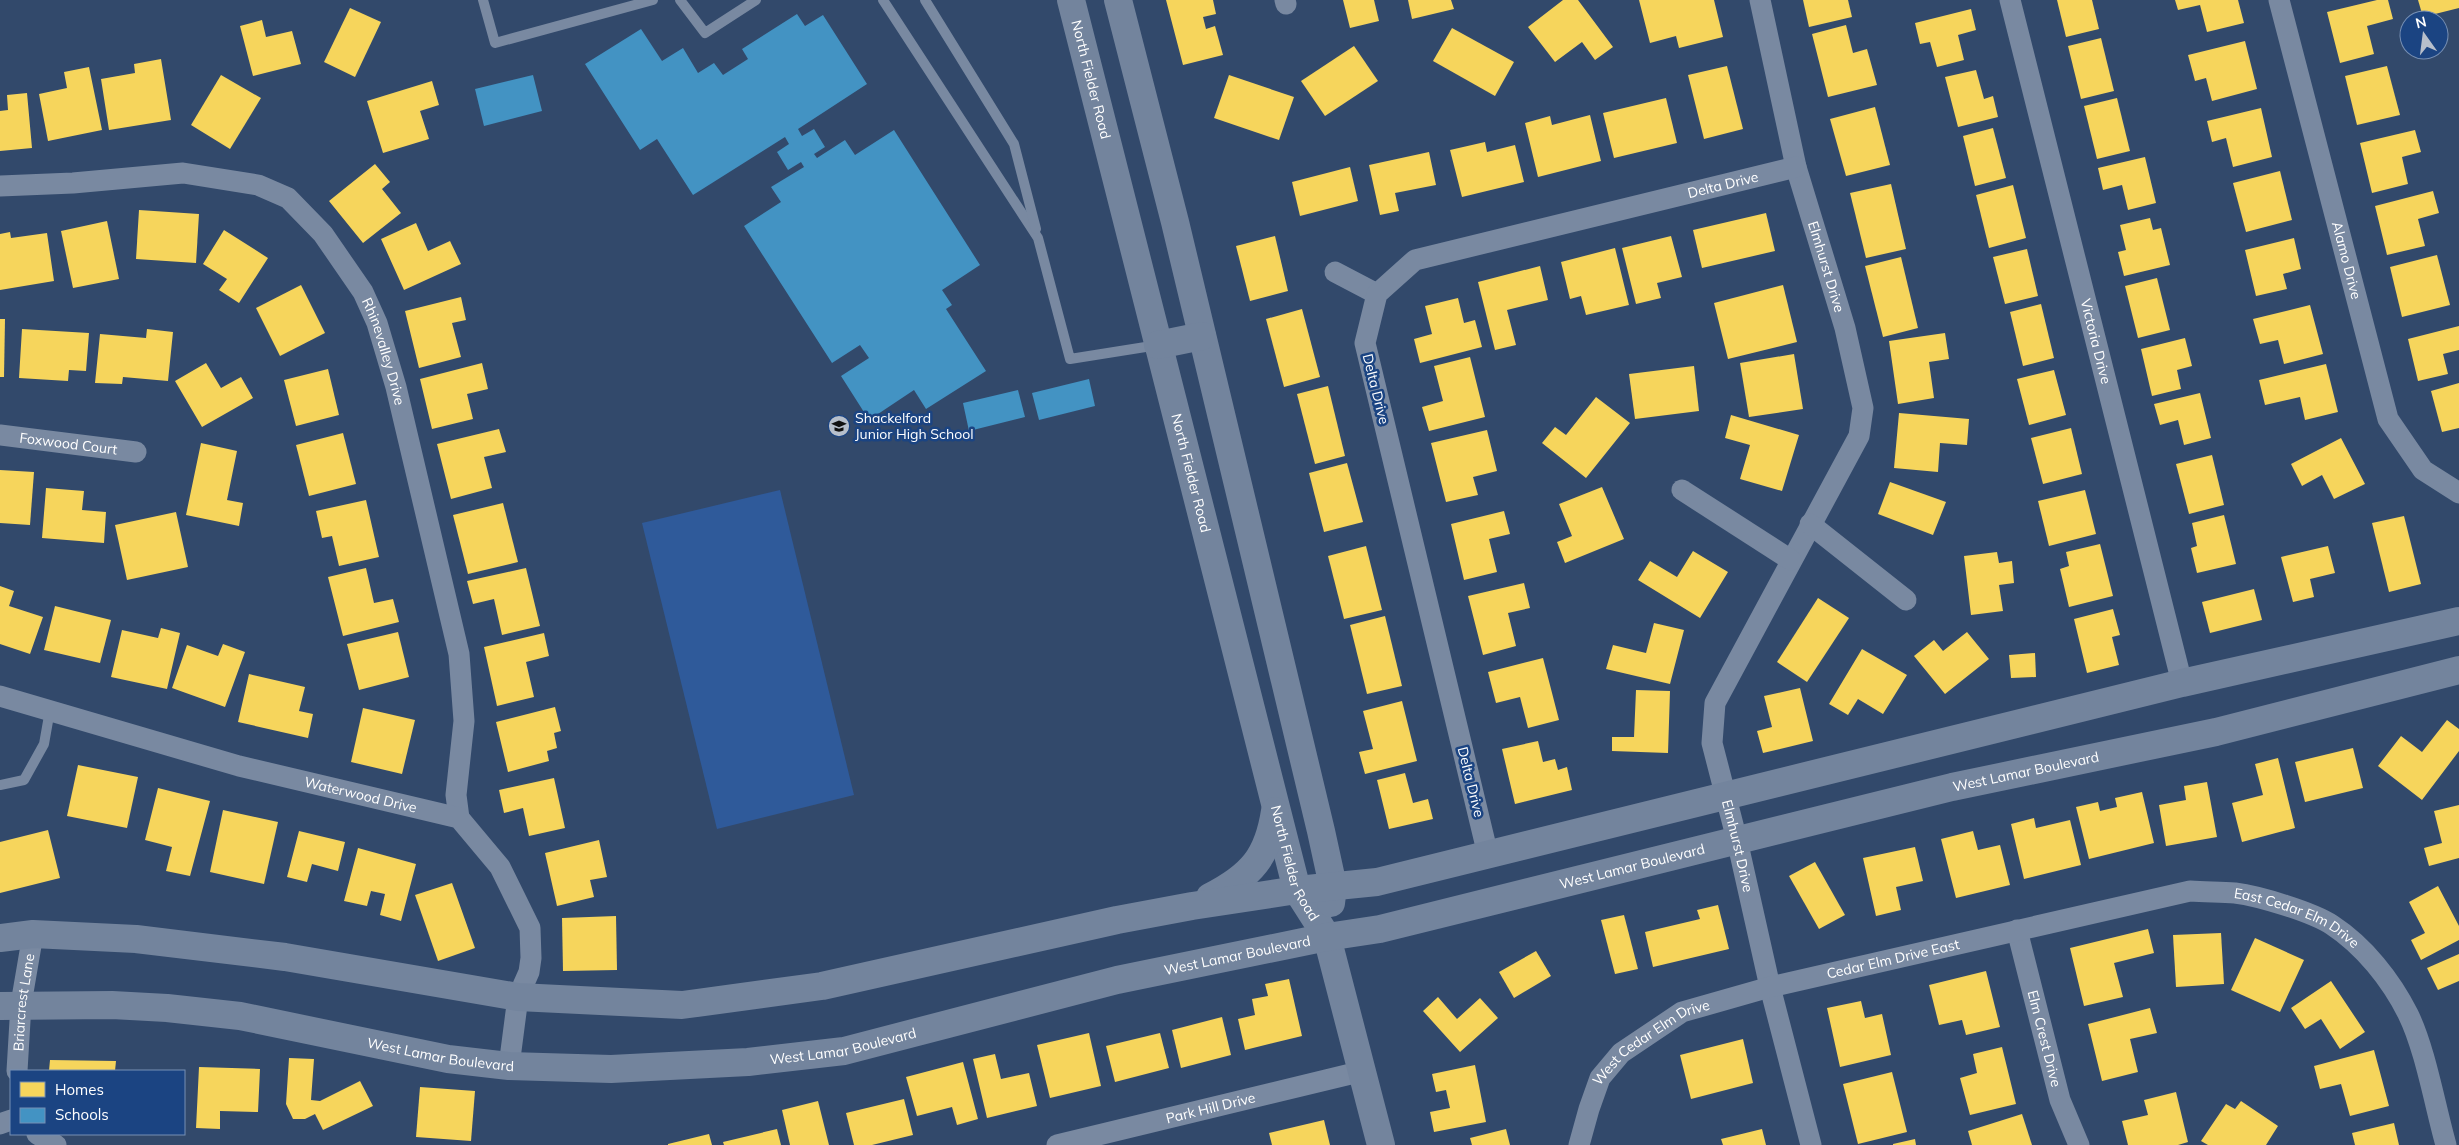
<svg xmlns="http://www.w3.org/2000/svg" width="2459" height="1145" viewBox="0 0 2459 1145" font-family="Mulish,sans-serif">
<rect width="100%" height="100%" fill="#32496b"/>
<!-- green -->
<polygon fill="#2f5a9a" points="780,490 854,795 717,829 642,523"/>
<!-- homes -->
<g fill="#f6d55c">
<polygon points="1166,0 1213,0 1216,14 1203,17 1206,29 1215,26 1223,55 1183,65"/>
<polygon points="1343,0 1374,0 1379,21 1350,28"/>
<polygon points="1408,0 1451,0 1454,9 1412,19"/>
<polygon points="1563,0 1578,0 1613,47 1595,60 1582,42 1555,62 1528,27"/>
<polygon points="1639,0 1714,0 1723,37 1679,48 1676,36 1650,43"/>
<polygon points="1803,0 1848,0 1852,17 1809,27"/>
<polygon points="2057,0 2092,0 2099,29 2066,37"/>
<polygon points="2175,0 2238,0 2244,23 2207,32 2200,5 2178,10"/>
<polygon points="2377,0 2388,0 2393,19 2367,26 2374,54 2340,63 2327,12"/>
<polygon points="2418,0 2459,0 2459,8 2423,17"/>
<polygon points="350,8 381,22 355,77 324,62"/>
<polygon points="1971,9 1976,30 1958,35 1964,60 1937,67 1930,42 1920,44 1915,23"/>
<polygon points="262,20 266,37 292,31 301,64 253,76 240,26"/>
<polygon points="1846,25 1853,53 1867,49 1877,85 1828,97 1812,34"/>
<polygon points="1452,28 1514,62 1495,96 1433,61"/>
<polygon points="2101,38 2114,91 2081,99 2068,46"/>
<polygon points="2245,41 2257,89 2212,101 2206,78 2195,81 2188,55"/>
<polygon points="1354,46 1378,81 1325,116 1301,81"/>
<polygon points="161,59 171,120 109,130 101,79 135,73 134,64"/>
<polygon points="1727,66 1743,129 1704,139 1688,75"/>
<polygon points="2387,66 2400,115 2357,125 2345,76"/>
<polygon points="89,67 102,130 48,141 39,94 67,88 64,72"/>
<polygon points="1976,70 1984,99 1993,96 1998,117 1958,127 1945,77"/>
<polygon points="221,75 261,98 230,149 191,125"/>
<polygon points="1229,75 1294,97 1279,140 1214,118"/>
<polygon points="432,81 439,105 420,111 429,139 383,153 367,101"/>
<polygon points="27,93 32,148 0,151 0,111 8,110 7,95"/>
<polygon points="1666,98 1677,143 1614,158 1603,113"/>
<polygon points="2117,98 2130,151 2097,159 2084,106"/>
<polygon points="1875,107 1890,165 1846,176 1830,119"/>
<polygon points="2261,108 2272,157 2233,167 2226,138 2212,142 2207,121"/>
<polygon points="1590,115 1601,161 1538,177 1525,123 1550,116 1552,125"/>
<polygon points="1993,128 2006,178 1975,186 1963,136"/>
<polygon points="2415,130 2421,152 2402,157 2408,184 2372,193 2360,143"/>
<polygon points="1485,142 1487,152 1515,145 1524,182 1462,197 1450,150"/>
<polygon points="1429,152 1436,185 1395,193 1399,211 1380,215 1369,165"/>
<polygon points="2145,157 2156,203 2128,210 2122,185 2103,190 2098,168"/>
<polygon points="375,164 390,182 382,189 401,213 363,243 329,201"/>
<polygon points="1350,167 1358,201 1300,216 1292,182"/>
<polygon points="2280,171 2292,220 2246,232 2233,183"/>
<polygon points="1891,184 1906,249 1866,258 1850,193"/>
<polygon points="2013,185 2026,238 1989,248 1976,195"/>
<polygon points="2433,191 2439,213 2418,219 2425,246 2387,255 2375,206"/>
<polygon points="139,210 199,214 196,263 136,259"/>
<polygon points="1766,213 1775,251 1702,268 1693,230"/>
<polygon points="2150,218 2153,230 2161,228 2170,265 2124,276 2118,252 2126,250 2120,225"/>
<polygon points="107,221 119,279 73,288 61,231"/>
<polygon points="416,223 428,251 450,241 461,264 404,290 381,239"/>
<polygon points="224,230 268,258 239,303 219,290 227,279 203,264"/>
<polygon points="10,232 11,238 47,233 54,281 0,290 0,234"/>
<polygon points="1275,236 1288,291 1250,301 1236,246"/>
<polygon points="1671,236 1682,277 1657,283 1661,298 1636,304 1622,248"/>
<polygon points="2294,238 2301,269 2283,274 2287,289 2256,296 2245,250"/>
<polygon points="1615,248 1629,305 1586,315 1581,296 1570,299 1561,262"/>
<polygon points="2027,249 2038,296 2005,304 1993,257"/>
<polygon points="2437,255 2450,305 2402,317 2390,267"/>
<polygon points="1901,257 1918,328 1883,337 1865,266"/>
<polygon points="1540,266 1548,300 1507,310 1516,345 1495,350 1478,282"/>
<polygon points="2157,278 2170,330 2138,338 2125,286"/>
<polygon points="301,285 325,333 280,356 256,308"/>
<polygon points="1783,285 1797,342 1728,359 1714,303"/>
<polygon points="461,297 466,320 452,323 461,357 419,368 405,311"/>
<polygon points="1458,298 1464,323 1475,320 1482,347 1420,363 1414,339 1432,334 1425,306"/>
<polygon points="2041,304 2054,358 2023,366 2010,312"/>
<polygon points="2310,305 2323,354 2284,364 2278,340 2260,344 2253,319"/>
<polygon points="1302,309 1320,377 1284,387 1266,319"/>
<polygon points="0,319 5,319 4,377 0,377"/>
<polygon points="2459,326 2459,350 2443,354 2448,374 2418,381 2408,339"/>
<polygon points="22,329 89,333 86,371 69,370 68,381 19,378"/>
<polygon points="147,329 173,332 168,381 123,377 122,384 95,383 100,334 146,338"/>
<polygon points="1945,333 1949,359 1929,362 1934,398 1898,404 1889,341"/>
<polygon points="2185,338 2192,366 2177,370 2181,389 2152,396 2141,349"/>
<polygon points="1794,354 1803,409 1749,417 1740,363"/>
<polygon points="1470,357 1485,417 1429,431 1422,407 1443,401 1434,366"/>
<polygon points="206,363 221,388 241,377 253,398 202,427 175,381"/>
<polygon points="482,363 488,389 467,394 473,419 432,429 420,379"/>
<polygon points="2326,364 2338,412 2305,420 2300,397 2265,405 2259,380"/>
<polygon points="1694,366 1699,411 1635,419 1629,374"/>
<polygon points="328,369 339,415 296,426 284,380"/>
<polygon points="2054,370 2066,415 2029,425 2017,379"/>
<polygon points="2459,383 2459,428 2442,432 2431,391"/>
<polygon points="1328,386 1345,456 1315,464 1297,394"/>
<polygon points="2200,393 2211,438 2184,445 2178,420 2160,425 2154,404"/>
<polygon points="1596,397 1630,423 1586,478 1542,443 1555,427 1566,435"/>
<polygon points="1899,413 1969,419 1967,445 1940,443 1938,472 1894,468"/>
<polygon points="1731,415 1799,435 1782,491 1740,479 1750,445 1725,438"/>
<polygon points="2071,428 2082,474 2043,484 2031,438"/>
<polygon points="499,429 506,452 484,457 492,488 451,499 437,444"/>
<polygon points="1487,430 1497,471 1473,477 1478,495 1446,502 1431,443"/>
<polygon points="343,433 356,484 309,496 296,445"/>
<polygon points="2341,438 2365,484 2334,499 2322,475 2302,486 2291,464"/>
<polygon points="201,443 237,451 227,500 243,503 239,526 186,515"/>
<polygon points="2212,455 2224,505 2189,514 2176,464"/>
<polygon points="1347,463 1363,522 1324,532 1309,473"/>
<polygon points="0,470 34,472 30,525 0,523"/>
<polygon points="1890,482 1946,502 1933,535 1878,514"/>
<polygon points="1602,487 1624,539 1565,563 1557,542 1572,536 1559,504"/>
<polygon points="46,488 84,491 82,510 106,512 104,543 42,538"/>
<polygon points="2085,490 2096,534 2049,546 2038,501"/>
<polygon points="366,500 379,557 339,566 332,536 322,538 316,511"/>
<polygon points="503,503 518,562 468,574 453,515"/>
<polygon points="1504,511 1510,534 1489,539 1497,572 1464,580 1451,524"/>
<polygon points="176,512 188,567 127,580 115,525"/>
<polygon points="2224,515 2236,564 2197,573 2191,548 2197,546 2192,523"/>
<polygon points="2404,516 2421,584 2389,592 2372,523"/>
<polygon points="2100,544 2113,596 2069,607 2060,569 2069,566 2066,552"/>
<polygon points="1366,546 1382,610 1344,619 1328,556"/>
<polygon points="2328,546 2335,573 2310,579 2314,597 2293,602 2281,557"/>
<polygon points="1693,551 1728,572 1700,618 1638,580 1650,561 1677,577"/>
<polygon points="1997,552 1999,563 2012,561 2014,583 1999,585 2003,611 1971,615 1964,556"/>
<polygon points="366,568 374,603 393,599 399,622 343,636 328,577"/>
<polygon points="526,568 540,626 502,635 494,599 473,604 467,581"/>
<polygon points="1524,583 1530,608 1508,613 1516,646 1483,655 1468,596"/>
<polygon points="0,586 14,591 9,606 43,617 30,654 0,644"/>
<polygon points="2254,589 2262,620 2210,633 2202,602"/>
<polygon points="1818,598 1849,618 1807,682 1777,662"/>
<polygon points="55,606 111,620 100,663 44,650"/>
<polygon points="2113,609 2120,635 2112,637 2119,665 2087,673 2074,619"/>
<polygon points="1385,616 1402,686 1367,694 1350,625"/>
<polygon points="1654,623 1684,630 1670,684 1606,669 1613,645 1646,653"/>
<polygon points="161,628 180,633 167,689 111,677 122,630 158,638"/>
<polygon points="398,632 409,677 359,690 347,644"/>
<polygon points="1967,632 1989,659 1945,694 1914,656 1934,640 1943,651"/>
<polygon points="544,633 549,656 526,662 534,697 497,706 484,647"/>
<polygon points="223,644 245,652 225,707 172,688 187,645 218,656"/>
<polygon points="1862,649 1907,675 1883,714 1858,699 1848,715 1829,704"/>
<polygon points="2035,653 2036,677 2011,678 2009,655"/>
<polygon points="1543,658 1559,720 1528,728 1520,697 1496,703 1488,672"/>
<polygon points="249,674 305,687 299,711 313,714 308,738 238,722"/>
<polygon points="1800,688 1813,741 1763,753 1757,731 1772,727 1764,696"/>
<polygon points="1636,690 1670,691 1668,753 1612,751 1612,737 1634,737"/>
<polygon points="1402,701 1417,761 1365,774 1359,752 1373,749 1363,711"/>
<polygon points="555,707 561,731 554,733 557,748 547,751 549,761 508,772 496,722"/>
<polygon points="363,708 415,720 402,774 351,762"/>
<polygon points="2447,720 2459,729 2459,751 2422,800 2378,766 2401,736 2422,752"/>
<polygon points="1538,741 1543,762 1555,759 1558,770 1567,767 1572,790 1515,804 1502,749"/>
<polygon points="2353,748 2363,788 2305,802 2295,762"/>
<polygon points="2278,758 2295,828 2242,842 2232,803 2263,795 2255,764"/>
<polygon points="78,765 138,777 127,828 67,816"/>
<polygon points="1405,773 1413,803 1428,799 1433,819 1389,829 1377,780"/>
<polygon points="554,778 565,828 529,836 523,808 504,813 499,790"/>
<polygon points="2207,782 2217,837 2166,846 2159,805 2186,800 2184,786"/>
<polygon points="158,788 210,801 190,876 166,871 172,847 145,840"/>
<polygon points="2142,792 2154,843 2089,859 2076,807 2098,802 2100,811 2117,807 2115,798"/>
<polygon points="2459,805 2459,858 2429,866 2424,848 2442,843 2434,811"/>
<polygon points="223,810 278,822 264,884 210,872"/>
<polygon points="2034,818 2036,828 2070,820 2081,865 2024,879 2011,824"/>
<polygon points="48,830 60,878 0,893 0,842"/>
<polygon points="299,831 345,842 338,871 312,864 307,882 287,877"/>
<polygon points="1973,831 1978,850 2000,845 2010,885 1956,898 1941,839"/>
<polygon points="599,840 607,877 590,880 594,897 557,906 545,853"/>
<polygon points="1915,847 1923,881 1896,887 1901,910 1876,916 1863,858"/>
<polygon points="358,848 416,864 401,921 380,915 385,894 371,891 367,906 344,901"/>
<polygon points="1815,862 1845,915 1819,929 1789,876"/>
<polygon points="452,883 475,948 438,961 415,895"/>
<polygon points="2438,886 2459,926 2459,940 2421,960 2411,940 2425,933 2409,902"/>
<polygon points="1718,905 1729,949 1653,967 1645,932 1700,919 1697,910"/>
<polygon points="1624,915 1638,969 1615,974 1601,920"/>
<polygon points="616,916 617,970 563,971 562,918"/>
<polygon points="2148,929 2154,953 2114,963 2123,997 2084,1006 2070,948"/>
<polygon points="2221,933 2224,984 2176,987 2173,935"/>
<polygon points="2255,938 2304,960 2280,1012 2231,990"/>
<polygon points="1536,951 1551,976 1514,998 1499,972"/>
<polygon points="2459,954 2459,981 2438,990 2427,968"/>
<polygon points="1986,971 2000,1027 1966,1035 1962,1020 1939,1025 1929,985"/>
<polygon points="1289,979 1302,1036 1245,1050 1238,1019 1255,1015 1252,999 1268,996 1265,984"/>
<polygon points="2331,981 2365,1032 2340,1049 2321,1019 2305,1029 2291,1008"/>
<polygon points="1438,997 1457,1019 1480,998 1498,1018 1460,1052 1423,1011"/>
<polygon points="1861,1001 1865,1018 1882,1014 1891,1055 1840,1067 1827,1008"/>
<polygon points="2150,1008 2157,1033 2130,1039 2138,1072 2102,1081 2088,1024"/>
<polygon points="1222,1017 1231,1055 1181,1068 1172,1030"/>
<polygon points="1089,1033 1101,1086 1050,1098 1037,1045"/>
<polygon points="1160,1033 1169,1068 1115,1082 1106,1046"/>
<polygon points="1743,1039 1753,1083 1691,1099 1680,1055"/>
<polygon points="2002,1047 2016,1104 1970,1115 1960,1078 1977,1073 1973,1054"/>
<polygon points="2374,1050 2389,1106 2350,1116 2341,1084 2320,1089 2314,1066"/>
<polygon points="995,1054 1001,1079 1029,1073 1037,1106 987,1118 973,1059"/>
<polygon points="289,1058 314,1059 311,1100 320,1101 360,1081 373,1106 323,1130 315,1114 305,1119 293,1119 286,1104"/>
<polygon points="50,1060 116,1061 115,1071 49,1071"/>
<polygon points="963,1062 978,1119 957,1125 952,1107 917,1116 906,1077"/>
<polygon points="1475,1065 1486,1122 1434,1132 1430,1112 1450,1108 1446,1090 1436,1092 1432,1074"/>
<polygon points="199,1067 260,1069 258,1112 220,1111 220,1129 196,1128"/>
<polygon points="1892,1072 1907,1132 1858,1144 1843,1084"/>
<polygon points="420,1087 475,1091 471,1141 416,1137"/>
<polygon points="2176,1092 2188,1142 2178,1145 2128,1145 2122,1121 2148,1115 2144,1100"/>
<polygon points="904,1099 913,1135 872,1145 854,1145 846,1113"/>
<polygon points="818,1101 829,1145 790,1145 782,1110"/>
<polygon points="2241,1101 2278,1126 2266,1145 2208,1145 2201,1141 2226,1104 2235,1109"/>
<polygon points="2022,1114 2032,1145 1972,1145 1968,1131"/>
<polygon points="1324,1120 1330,1145 1272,1145 1269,1133"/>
<polygon points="2394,1123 2399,1145 2355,1145 2352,1133"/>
<polygon points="777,1129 781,1145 724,1145 723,1142"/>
<polygon points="1506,1129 1510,1145 1472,1145 1470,1138"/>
<polygon points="1762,1129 1766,1145 1723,1145 1721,1139"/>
<polygon points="709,1134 712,1145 668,1145 668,1144"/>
<polygon points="1915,1139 1916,1145 1893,1145 1893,1144"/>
</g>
<!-- schools -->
<g fill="#4393c3">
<polygon points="797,14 805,26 823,15 867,84 798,129 802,136 814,129 825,147 814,154 817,158 845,140 855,155 894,130 980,265 942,290 952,305 946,309 986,371 926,409 914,390 869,420 841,376 869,358 860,345 832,363 744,226 781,202 771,187 804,167 801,162 788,170 777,152 789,144 785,137 693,195 657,139 640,150 585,64 641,29 662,61 683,48 698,73 714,63 723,75 748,59 742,49"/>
<polygon points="533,75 542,111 484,126 475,89"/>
<polygon points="1089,379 1095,406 1039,420 1032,393"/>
<polygon points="1018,390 1025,417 969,431 963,403"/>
</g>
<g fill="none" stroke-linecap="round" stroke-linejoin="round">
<!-- service -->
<g stroke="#7989a1" stroke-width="10">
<polyline points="483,0 495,43 653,0"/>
<polyline points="680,0 705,33 756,0"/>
<polyline points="883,0 1038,238 1070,359 1158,345"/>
<polyline points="925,0 1014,144 1036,229"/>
<polyline points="0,785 24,780 44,744 50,710"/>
</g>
<!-- minor -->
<g stroke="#7989a1" stroke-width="21">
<polyline points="1285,0 1286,4"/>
<path id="s1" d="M1760,0L1796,167L1845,328L1863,408L1859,436L1715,703L1712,743L1737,840L1770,987L1811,1145"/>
<path id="s2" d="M2010,0L2182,683"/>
<path id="s3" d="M2279,0L2388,419L2423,470L2459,493"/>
<path id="s4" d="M0,186L73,183L183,173L258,185L288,198L323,234L363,292L377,323L396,387L459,654L464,721L456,795L459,818"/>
<polyline points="1335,272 1377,294"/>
<path id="s5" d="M0,435L136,452"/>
<polyline points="1682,490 1791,560"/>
<polyline points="1810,524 1906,600"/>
<path id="s6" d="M0,696L239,766L459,818L500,867L530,928L531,958L529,972L518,997L509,1066"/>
<path id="s7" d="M1488,855L1365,343L1377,294L1415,260L1796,167"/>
<path id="s8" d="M2017,930L2060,1100L2079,1145"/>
<path id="s9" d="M17,1071L21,1004L33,934"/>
<polyline points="0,1124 11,1120"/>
<polyline points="37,1134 56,1145"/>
<path id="s10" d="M1057,1145L1363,1071"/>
<path id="s11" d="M1579,1145L1589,1109L1600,1078L1621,1053L1682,1012L1770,987L2190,891C2205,892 2220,892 2235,893C2259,896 2312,912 2332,925C2364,946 2391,980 2408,1014C2425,1048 2435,1106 2446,1145"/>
</g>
<!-- secondary -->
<g stroke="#73849d" stroke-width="28">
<path id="s12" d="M1071,0L1297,890L1327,937L1381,1145"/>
<polyline points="1118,0 1175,222 1321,831 1333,886 1331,903"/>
<polyline points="1158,345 1202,336"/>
<path d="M1210,897C1251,876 1268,857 1275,811"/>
<polyline points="0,938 33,934 136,939 285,957 518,997 682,1005 822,986 1117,920 1192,906 1297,890 1377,882 2182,683 2459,621"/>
<path id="s13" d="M0,1006L112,1005L167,1008L240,1016L448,1059L509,1066L611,1069L748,1062L844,1051L1117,980L1327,937L1380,929L1952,787L2216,732L2459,670"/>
</g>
</g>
<!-- icons -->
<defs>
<g id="school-disc" transform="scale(1.125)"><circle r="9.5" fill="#b7bfcb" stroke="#1b4482"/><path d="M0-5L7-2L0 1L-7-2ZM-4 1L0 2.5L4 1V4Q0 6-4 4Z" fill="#111"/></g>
</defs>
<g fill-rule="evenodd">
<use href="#school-disc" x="839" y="426"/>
</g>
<g text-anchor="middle" stroke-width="5" stroke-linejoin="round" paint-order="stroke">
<!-- street labels -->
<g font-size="14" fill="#fff" stroke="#1b4482">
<text dy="5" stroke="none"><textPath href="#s12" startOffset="82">North Fielder Road</textPath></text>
<text dy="5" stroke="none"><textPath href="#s7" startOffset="945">Delta Drive</textPath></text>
<text dy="5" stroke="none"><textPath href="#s3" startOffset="269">Alamo Drive</textPath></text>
<text dy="5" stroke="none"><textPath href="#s1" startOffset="275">Elmhurst Drive</textPath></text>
<text dy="5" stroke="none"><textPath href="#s2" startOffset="352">Victoria Drive</textPath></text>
<text dy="5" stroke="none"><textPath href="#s4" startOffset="476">Rhinevalley Drive</textPath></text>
<text transform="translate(1376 389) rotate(76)" y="5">Delta Drive</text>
<text dy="5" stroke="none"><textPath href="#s5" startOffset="69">Foxwood Court</textPath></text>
<text dy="5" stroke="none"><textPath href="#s12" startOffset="488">North Fielder Road</textPath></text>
<text dy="5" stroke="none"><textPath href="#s13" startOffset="2065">West Lamar Boulevard</textPath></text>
<text transform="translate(1471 782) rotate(76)" y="5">Delta Drive</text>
<text dy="5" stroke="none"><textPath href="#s6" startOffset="374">Waterwood Drive</textPath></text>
<text dy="5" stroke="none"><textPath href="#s1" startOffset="899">Elmhurst Drive</textPath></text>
<text dy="5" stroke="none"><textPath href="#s12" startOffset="892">North Fielder Road</textPath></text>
<text dy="5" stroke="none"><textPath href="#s13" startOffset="1660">West Lamar Boulevard</textPath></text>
<text dy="5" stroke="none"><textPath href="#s11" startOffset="811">East Cedar Elm Drive</textPath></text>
<text dy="5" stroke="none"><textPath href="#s13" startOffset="1255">West Lamar Boulevard</textPath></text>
<text dy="5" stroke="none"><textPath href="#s11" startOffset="394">Cedar Elm Drive East</textPath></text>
<text dy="5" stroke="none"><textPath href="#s9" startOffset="69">Briarcrest Lane</textPath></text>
<text dy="5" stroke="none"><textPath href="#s8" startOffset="112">Elm Crest Drive</textPath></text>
<text dy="5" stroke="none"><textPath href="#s13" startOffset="850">West Lamar Boulevard</textPath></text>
<text dy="5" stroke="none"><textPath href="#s11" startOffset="134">West Cedar Elm Drive</textPath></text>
<text dy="5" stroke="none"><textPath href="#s13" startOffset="445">West Lamar Boulevard</textPath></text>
<text dy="5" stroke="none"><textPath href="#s10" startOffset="158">Park Hill Drive</textPath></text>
</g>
<!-- poi labels -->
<g font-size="14" fill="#fff" stroke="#1b4482" text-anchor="start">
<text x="855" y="423">Shackelford<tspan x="855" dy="16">Junior High School</tspan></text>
</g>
</g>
<!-- legend -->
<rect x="10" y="1070" width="175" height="65" fill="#1b4482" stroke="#768fb4"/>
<rect x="20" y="1082" width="25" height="15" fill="#f6d55c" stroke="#768fb4"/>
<text x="55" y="1095" font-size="15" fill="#ffffff">Homes</text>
<rect x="20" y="1108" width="25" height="15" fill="#4393c3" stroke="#768fb4"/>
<text x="55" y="1120" font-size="15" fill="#ffffff">Schools</text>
<!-- north arrow -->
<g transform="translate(2424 35) rotate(346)"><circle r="24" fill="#1b4482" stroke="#768fb4"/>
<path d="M0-4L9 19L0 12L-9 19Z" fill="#b7bfcb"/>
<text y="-8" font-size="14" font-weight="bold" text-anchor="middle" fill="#ffffff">N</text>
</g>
</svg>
